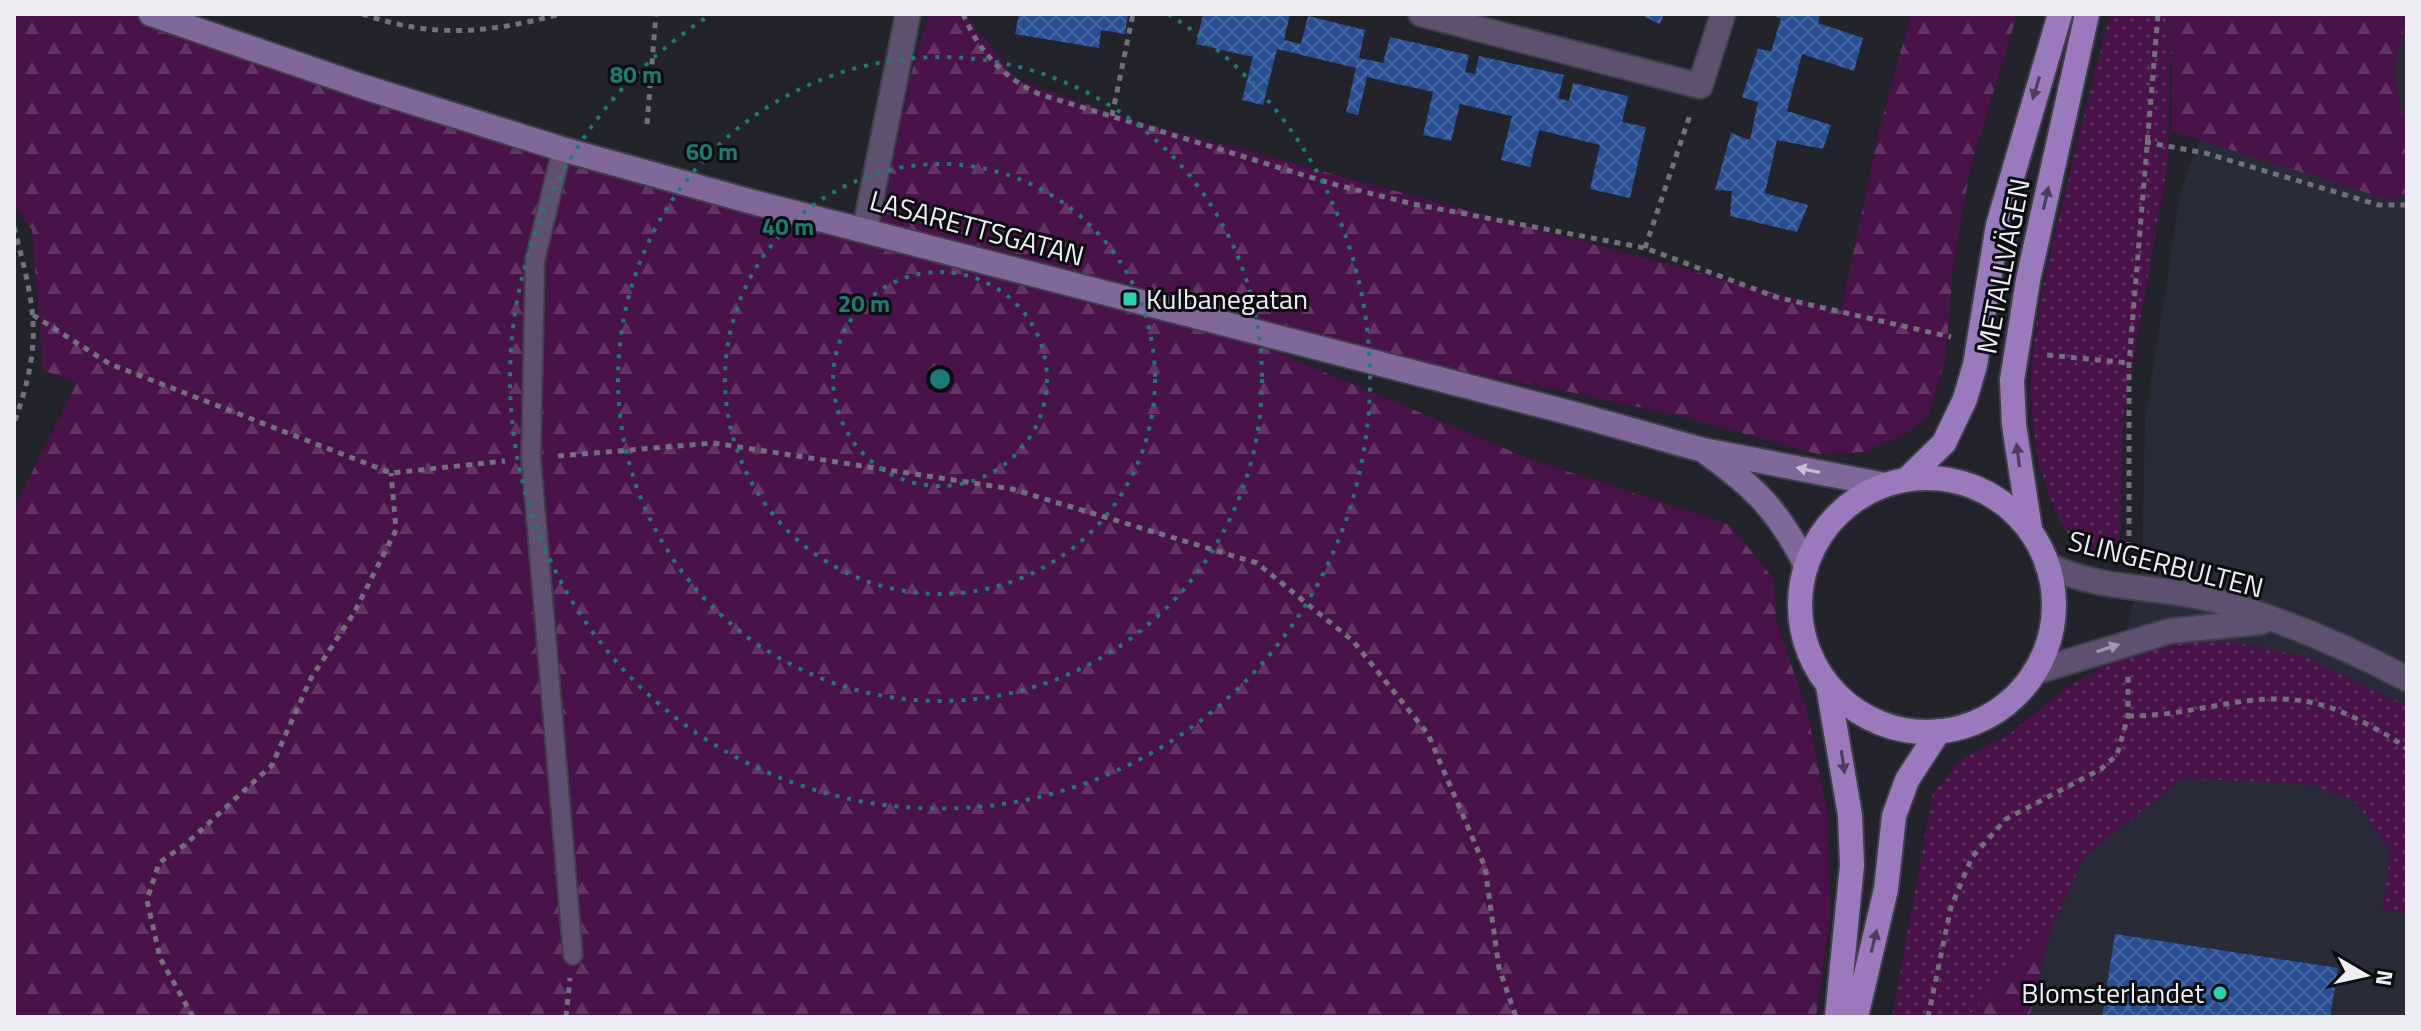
<svg xmlns="http://www.w3.org/2000/svg" width="2421" height="1031" viewBox="0 0 2421 1031" font-family="'Titillium Web',sans-serif">
<defs>
<pattern id="green-dots" width="8" height="8" patternUnits="userSpaceOnUse" patternTransform="scale(2)"><rect width="8" height="8" fill="#491249"/><path d="M2 2h.1M6 6h.1" fill="none" stroke="#643564" stroke-width="1.8" stroke-linecap="round"/></pattern>
<pattern id="forest-firs" width="22" height="20" patternUnits="userSpaceOnUse" patternTransform="scale(2)"><rect width="22" height="20" fill="#491249"/><path d="M5 1l3.5 6h-7zM16 11l3.5 6h-7z" fill="#643564"/></pattern>
<pattern id="building-cross-hatch" width="8" height="8" patternUnits="userSpaceOnUse" patternTransform="scale(2)"><rect width="8" height="8" fill="#274d92"/><path d="M0 0l8 8M0 8l8-8" fill="none" stroke="#4767a2"/></pattern>
</defs>
<rect width="100%" height="100%" fill="#23232b"/>
<!-- built -->
<polygon fill="#2a2b39" points="2248,14 2407,14 2407,1017 2029,1017 2142,568 2145,420 2181,189"/>
<!-- green -->
<g fill="url(#green-dots)">
<path d="M2110,14H2171L2168,162L2123,417L2119,556C2074,553 2064,533 2049,494C2013,397 2039,299 2063,202C2078,139 2094,77 2110,14Z"/>
<polygon points="2233,642 2302,656 2407,706 2407,914 2382,910 2391,852 2357,803 2315,785 2183,778 2085,856 2051,928 1967,1017 1892,1017 1933,793 1962,759 2008,735 2065,689 2104,666 2144,650 2174,643"/>
</g>
<!-- forest -->
<g fill="url(#forest-firs)">
<polygon points="14,14 154,14 205,33 866,226 929,14 949,14 970,21 1017,80 1132,120 1841,311 1879,131 1911,14 2017,14 1970,169 1953,265 1946,356 1929,414 1907,433 1865,452 1818,454 1684,417 1570,392 1203,321 1527,458 1730,525 1774,580 1776,621 1807,710 1827,811 1830,915 1816,1017 14,1017 14,508 77,383 43,370 32,230 14,205"/>
<polygon points="2171,14 2407,14 2394,72 2407,137 2407,193 2393,201 2172,131"/>
<polygon points="2051,928 2029,1017 1967,1017"/>
</g>
<!-- building -->
<g fill="url(#building-cross-hatch)">
<polygon points="1019,14 1128,14 1125,34 1101,30 1099,48 1015,34"/>
<polygon points="1203,14 1290,14 1284,40 1301,44 1308,16 1365,30 1359,58 1383,63 1390,37 1469,55 1465,72 1475,74 1479,56 1564,75 1558,98 1569,101 1573,83 1628,96 1622,122 1646,127 1630,198 1590,189 1600,145 1539,130 1530,167 1501,160 1512,116 1460,104 1451,141 1423,135 1433,92 1367,77 1358,115 1346,112 1356,68 1277,49 1263,105 1242,100 1253,57 1196,44"/>
<polygon points="1639,14 1664,14 1660,24"/>
<polygon points="1772,14 1820,14 1818,23 1863,38 1854,71 1802,54 1787,111 1831,125 1823,149 1777,140 1765,193 1808,205 1797,232 1730,216 1732,191 1715,190 1731,133 1750,140 1758,102 1742,97 1758,49 1771,51 1781,19"/>
<polygon points="2115,934 2338,968 2330,1017 2102,1017"/>
</g>
<g fill="none" stroke-linecap="round" stroke-linejoin="round">
<!-- lane casing -->
<g stroke="#3f3f47" stroke-width="22">
<polyline id="lane" points="562,149 535,260 531,458 573,955"/>
</g>
<!-- street casing -->
<g stroke="#3f3f47" stroke-width="28">
<g id="street">
<polyline points="1421,14 1700,86 1723,14"/>
<polyline points="865,229 908,14"/>
<path d="M2047,565C2106,593 2156,584 2214,600C2281,619 2345,646 2407,679"/>
<polyline points="2034,672 2170,631 2261,622"/>
</g>
</g>
<!-- secondary casing -->
<g stroke="#3f3f47" stroke-width="28">
<g id="secondary">
<polyline points="151,14 364,87 562,149 749,201 1571,413 1703,450 1885,485"/>
<path d="M1708,454C1756,488 1779,512 1806,565"/>
</g>
</g>
<!-- primary casing -->
<g stroke="#3f3f47" stroke-width="28">
<g id="primary">
<circle cx="1927" cy="605" r="127"/>
<polyline points="1907,479 1944,443 1965,399 1975,365 1998,225 2060,14"/>
<polyline points="2030,529 2014,425 2012,380 2028,280 2087,14"/>
<polyline points="1828,686 1850,815 1852,865 1837,1017"/>
<polyline points="1856,1017 1886,889 1894,816 1907,780 1939,731"/>
</g>
</g>
<!-- path -->
<g stroke="#717179" stroke-width="5" stroke-dasharray="6 6" stroke-linecap="butt">
<path d="M362,14C436,39 487,33 561,14"/>
<path d="M963,14C979,51 1002,77 1039,94L1333,184L1413,204L1645,248L1776,297L1951,337"/>
<polyline points="1112,116 1133,14"/>
<polyline points="647,124 656,14"/>
<polyline points="2145,142 2205,153 2379,205 2407,205"/>
<path d="M14,227C35,309 44,340 14,423"/>
<polyline points="1645,248 1691,112"/>
<polyline points="33,315 110,364 391,473 505,461"/>
<polyline points="2047,355 2129,363"/>
<polyline points="558,456 713,443 1012,489 1257,563 1353,641 1428,734 1485,867 1499,968 1516,1017"/>
<polyline points="2129,560 2129,363 2158,14"/>
<path d="M2128,716C2217,716 2273,675 2359,720C2376,729 2393,737 2407,749"/>
<polyline points="2407,946 2407,945"/>
<polyline points="193,1017 160,958 147,900 159,863 187,843 272,765 311,678 354,613 396,530 391,473"/>
<polyline points="566,1017 570,978"/>
<polyline points="1928,1017 1951,907 1972,857 2006,819 2101,769 2117,755 2128,716 2128,672"/>
</g>
<!-- lane -->
<use href="#lane" stroke="#5f5070" stroke-width="18"/>
<!-- street -->
<use href="#street" stroke="#5f5070" stroke-width="24"/>
<!-- secondary -->
<use href="#secondary" stroke="#80689b" stroke-width="24"/>
<!-- primary -->
<use href="#primary" stroke="#9a7abc" stroke-width="24"/>
</g>
<!-- one-way arrows -->
<defs><path id="oneway-solid" d="M-6-.8H1V-3.2L6.5 0L1 3.2V.8H-6Z" transform="scale(2)"/></defs>
<g fill="#4c3e5d">
<use href="#oneway-solid" transform="translate(2036 88) rotate(107)"/>
<use href="#oneway-solid" transform="translate(2046 198) rotate(-77)"/>
<use href="#oneway-solid" transform="translate(2018 455) rotate(-97)"/>
<use href="#oneway-solid" transform="translate(1843 762) rotate(82)"/>
<use href="#oneway-solid" transform="translate(1874 941) rotate(-76)"/>
</g>
<use fill="#c7bed4" href="#oneway-solid" transform="translate(1808 470) rotate(-168)"/>
<use fill="#9f97ab" href="#oneway-solid" transform="translate(2108 648) rotate(-18)"/>
<!-- distance rings -->
<g fill="none" stroke="#1a7c75" stroke-width="4" stroke-dasharray="4 8">
<circle cx="940" cy="379" r="107"/>
<circle cx="940" cy="379" r="215"/>
<circle cx="940" cy="379" r="322"/>
<path d="M1168 14A430 430 0 1 1 712 14"/>
</g>
<!-- markers -->
<g fill="#27d5ad" stroke="#0c0d10" stroke-width="3">
<rect x="1122" y="291" width="16" height="16" rx="4"/>
<circle cx="2220" cy="993" r="8"/>
</g>
<g text-anchor="middle" stroke-width="6" stroke-linejoin="round" paint-order="stroke">
<!-- street labels -->
<g font-size="28" fill="#ededf3" stroke="#0c0d10">
<text transform="translate(977 228) rotate(15)" y="10">LASARETTSGATAN</text>
<text transform="translate(2003 266) rotate(-79)" y="10">METALLVÄGEN</text>
<text transform="translate(2166 564) rotate(14)" y="10">SLINGERBULTEN</text>
</g>
<!-- poi labels -->
<g font-size="28" fill="#ededf3" stroke="#0c0d10" text-anchor="start">
<text x="1146" y="309">Kulbanegatan</text>
<text x="2204" y="1003" text-anchor="end">Blomsterlandet</text>
</g>
</g>
<circle cx="940" cy="379" r="12" fill="#1a7c75" stroke="#0c0d10" stroke-width="4"/>
<g font-size="24" text-anchor="middle" font-weight="bold" fill="#1a7c75" stroke="#0c0d10" stroke-width="6" stroke-linejoin="round" paint-order="stroke">
<text x="636" y="83">80 m</text>
<text x="712" y="160">60 m</text>
<text x="788" y="235">40 m</text>
<text x="864" y="312">20 m</text>
</g>
<!-- border -->
<rect width="2421" height="1031" fill="none" stroke="#ededf3" stroke-width="32"/>
<!-- north arrow -->
<g transform="translate(2365 975) rotate(99)" stroke="#0c0d10" stroke-width="6" paint-order="stroke">
<path d="M0-6L14 30L0 20L-14 30Z" fill="#ededf3"/>
<text y="-12" font-size="22" font-weight="bold" text-anchor="middle" fill="#ededf3">N</text>
</g>
</svg>
